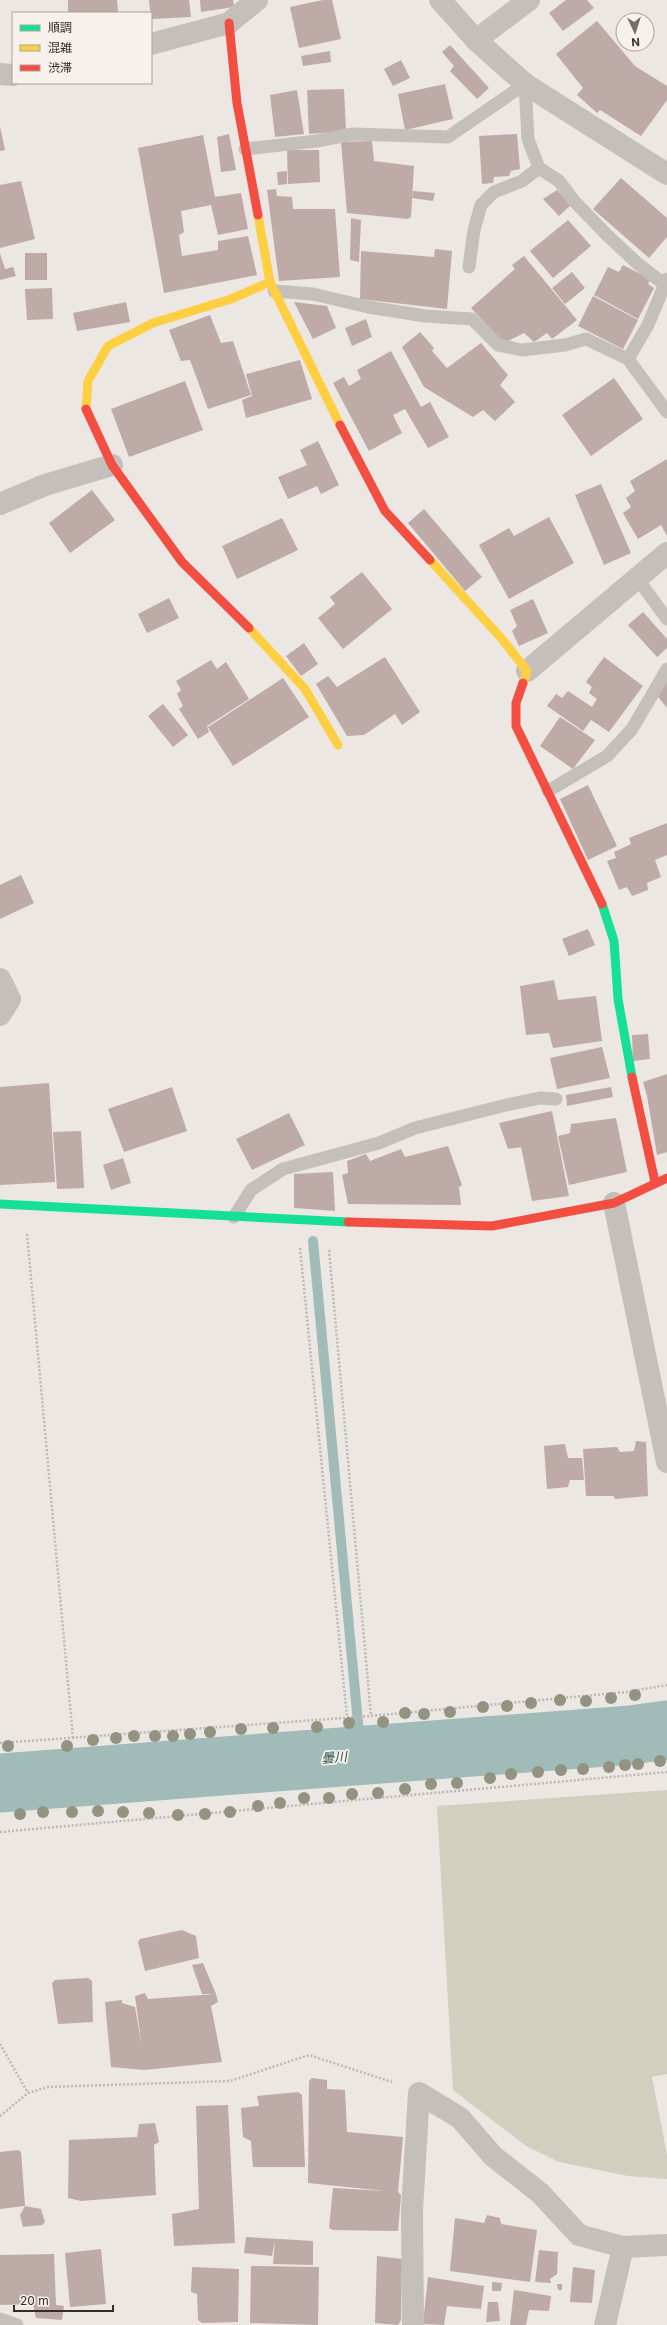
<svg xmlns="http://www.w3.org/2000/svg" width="667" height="2325" viewBox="0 0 667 2325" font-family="Inter,'Noto Sans JP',sans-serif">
<rect width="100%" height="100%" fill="#ece7e3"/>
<!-- green -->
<polygon fill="#cfd0be" points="667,1790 667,2074 652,2077 667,2155 667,2179 628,2176 559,2162 526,2146 453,2090 437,1806"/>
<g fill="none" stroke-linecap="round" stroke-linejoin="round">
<!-- stream -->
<polyline stroke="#a1bcb8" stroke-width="10" points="313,1241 361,1755"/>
<!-- river -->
<polyline stroke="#a1bcb8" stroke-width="59" points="0,1783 631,1735 667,1730"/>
</g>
<!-- building -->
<g fill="#beaaa6">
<polygon points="68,0 117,0 118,13 68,13"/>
<polygon points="149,0 189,0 191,17 151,19"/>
<polygon points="200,0 233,0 234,7 201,12"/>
<polygon points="323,0 332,0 341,39 299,48 290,7"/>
<polygon points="566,0 587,0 594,8 563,31 549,13"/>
<polygon points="597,21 635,66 667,86 667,100 641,136 600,110 597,113 577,95 583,88 556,54"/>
<polygon points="450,45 489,88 477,99 450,71 454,66 442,52"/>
<polygon points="330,51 331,62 303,66 301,56"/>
<polygon points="401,60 410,78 393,86 384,69"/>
<polygon points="445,84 453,119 405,130 398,94"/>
<polygon points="344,89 346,131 309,134 307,90"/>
<polygon points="297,90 304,134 275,137 270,95"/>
<polygon points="0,126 5,150 0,151"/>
<polygon points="229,134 236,170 221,172 217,137"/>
<polygon points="517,134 520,169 511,171 509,176 494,177 493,183 482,184 479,136"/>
<polygon points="203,135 215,197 241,193 248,229 218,235 211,205 181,211 184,232 179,235 182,256 218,250 218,241 248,236 257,275 164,293 138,148"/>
<polygon points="372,141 374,161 414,166 411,217 408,219 347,213 341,142"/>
<polygon points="287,150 319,150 320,182 288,184"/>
<polygon points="287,171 287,184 278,185 277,172"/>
<polygon points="621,178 667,218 667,237 649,258 593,209"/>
<polygon points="21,181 35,239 0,248 0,185"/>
<polygon points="276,189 277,196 292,197 293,209 335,209 340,277 279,281 267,190"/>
<polygon points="557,190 571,205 559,216 543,199"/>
<polygon points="413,191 435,193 433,201 412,198"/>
<polygon points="351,218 361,220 359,262 350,260"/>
<polygon points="568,220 591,246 553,278 530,251"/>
<polygon points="435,249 452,251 447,309 360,299 361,251 434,257"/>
<polygon points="0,253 5,269 13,267 16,276 0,280"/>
<rect x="25" y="253" width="22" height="27"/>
<polygon points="524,256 577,320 552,339 547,333 534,342 524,333 504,343 471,308 515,269 512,265"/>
<polygon points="623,265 650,279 648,284 654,288 638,319 594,295 608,267 619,272"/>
<polygon points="572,272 585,288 565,304 552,288"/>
<polygon points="52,288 53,319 27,320 25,289"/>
<polygon points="593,296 638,320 623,349 578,326"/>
<polygon points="126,302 130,322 77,331 73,313"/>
<polygon points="294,302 327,306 336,328 313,339"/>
<polygon points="210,315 221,343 233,341 251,395 208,409 190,360 181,361 169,330"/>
<polygon points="366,319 372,337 352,346 345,328"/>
<polygon points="420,332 434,348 432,351 447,368 481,343 508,375 500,385 515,402 495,421 483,410 473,417 424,387 402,347"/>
<polygon points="391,351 421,407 430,402 449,437 428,448 405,409 393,415 402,433 369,451 333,383 344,377 349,386 361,379 357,370"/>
<polygon points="300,360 312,399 246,418 242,400 252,396 246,374"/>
<polygon points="614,378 643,419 591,456 562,415"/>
<polygon points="185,381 203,430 129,457 111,409"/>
<polygon points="318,441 339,485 321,494 317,486 288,499 278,477 307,465 300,450"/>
<polygon points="667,459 667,536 661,525 638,539 623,513 631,507 626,498 635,491 630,481"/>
<polygon points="601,484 631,553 604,565 575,495"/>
<polygon points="92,490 115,520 70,553 49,523"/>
<polygon points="424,509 482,577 465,591 408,523"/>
<polygon points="549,517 574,563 509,599 479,545 509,528 514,536"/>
<polygon points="282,518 298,550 237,579 222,546"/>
<polygon points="362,572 392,609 343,649 318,618 335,604 330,597"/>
<polygon points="169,598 179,618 147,633 138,614"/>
<polygon points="533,599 548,633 519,646 512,631 517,626 510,610"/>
<polygon points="643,612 667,639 667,648 657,657 628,625"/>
<polygon points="304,643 318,664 301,676 286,656"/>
<polygon points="385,657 420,712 402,725 395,714 364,735 347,736 316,684 328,676 337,687"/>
<polygon points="604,657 643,686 609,732 591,720 583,731 547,706 556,694 562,698 568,691 592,707 597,699 589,693 592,687 586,682"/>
<polygon points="211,660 217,669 226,662 249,699 207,726 209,732 198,739 179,709 183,706 177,694 181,690 176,681"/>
<polygon points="667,675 667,708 655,693"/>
<polygon points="283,678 309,717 233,766 208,727"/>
<polygon points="163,704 188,735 173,747 148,716"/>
<polygon points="560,717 595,740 573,769 540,746"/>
<polygon points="588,785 617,846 588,860 560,799"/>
<polygon points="667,823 667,855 655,860 661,877 647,883 648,890 632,896 627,887 619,890 607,861 616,858 614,852 631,844 629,838"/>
<polygon points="21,875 34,903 0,919 0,885"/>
<polygon points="588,929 595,945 569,956 562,939"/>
<polygon points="554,980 558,1000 596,996 602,1041 553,1048 549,1033 526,1035 520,986"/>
<polygon points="648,1034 650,1059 633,1061 632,1035"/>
<polygon points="602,1047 610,1078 557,1089 550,1058"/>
<polygon points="667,1074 667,1152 657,1155 647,1096 643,1082"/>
<polygon points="49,1083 55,1182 0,1185 0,1087"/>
<polygon points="172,1087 187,1131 124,1152 108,1109"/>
<polygon points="611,1087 613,1097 567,1106 566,1095"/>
<polygon points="552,1111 569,1196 532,1201 521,1147 508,1149 499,1123"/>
<polygon points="289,1113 305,1145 252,1170 236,1139"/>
<polygon points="616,1118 627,1172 569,1185 558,1136 570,1133 571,1124"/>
<polygon points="81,1131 84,1188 57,1189 53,1132"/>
<polygon points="448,1146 462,1185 459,1187 461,1205 348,1204 342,1175 348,1173 347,1161 366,1154 370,1161 401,1149 405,1157"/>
<polygon points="123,1158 131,1183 111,1190 103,1165"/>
<polygon points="333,1172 335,1211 294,1208 294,1174"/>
<polygon points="636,1441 646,1442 648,1496 615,1499 613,1496 586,1496 583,1449 617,1447 620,1452 634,1451"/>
<polygon points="565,1444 568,1458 582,1458 584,1480 570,1480 568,1487 547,1489 544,1446"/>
<polygon points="182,1930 196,1936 199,1958 145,1971 138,1942 140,1939"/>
<polygon points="203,1963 216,1994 218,2002 211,2006 222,2062 144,2070 111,2067 105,2002 122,2000 122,2003 135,2007 142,2047 135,1996 145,1993 148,1999 216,1994 202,1994 192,1965"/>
<polygon points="88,1978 92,1981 93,2022 58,2024 52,1983 55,1980"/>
<polygon points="312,2078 327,2080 327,2089 345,2090 347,2132 403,2137 398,2192 401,2195 398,2231 333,2230 329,2228 333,2188 386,2191 308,2183 309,2081"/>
<polygon points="298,2092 302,2095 305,2167 253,2167 251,2141 243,2137 241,2108 259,2106 257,2096"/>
<polygon points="228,2105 235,2243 174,2246 172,2214 199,2209 196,2106"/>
<polygon points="155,2123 159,2142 154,2145 156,2195 81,2201 68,2198 69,2140 137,2137 139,2124"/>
<polygon points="18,2150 21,2152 25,2206 41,2209 45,2222 42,2225 23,2227 20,2215 25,2206 0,2209 0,2152"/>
<polygon points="487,2215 500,2218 501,2224 537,2230 530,2282 450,2271 455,2218 484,2223"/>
<polygon points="246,2237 313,2241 313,2265 273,2264 275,2240 272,2256 244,2253"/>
<polygon points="101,2249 106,2304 70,2307 65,2253"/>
<polygon points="539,2250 558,2252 557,2274 550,2279 551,2283 535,2282"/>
<polygon points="54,2254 56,2305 64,2306 62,2320 36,2318 33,2304 0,2305 0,2255"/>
<polygon points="377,2256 402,2259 401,2320 398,2325 375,2323"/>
<polygon points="251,2266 319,2267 318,2325 250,2323"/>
<polygon points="192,2267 239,2269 238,2322 202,2323 198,2320 197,2294 191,2292"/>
<polygon points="573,2267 595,2270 592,2303 570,2302"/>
<polygon points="428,2277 484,2286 481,2309 447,2306 444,2325 423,2324"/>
<polygon points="492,2282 502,2283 501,2291 492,2291"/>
<polygon points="557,2284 562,2284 562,2290 558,2290"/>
<polygon points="514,2290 551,2296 549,2311 529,2310 526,2325 510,2325"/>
<polygon points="488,2302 498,2302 500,2321 486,2322"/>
</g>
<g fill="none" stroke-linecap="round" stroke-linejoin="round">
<!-- path -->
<g stroke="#beb7b4" stroke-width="2.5" stroke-dasharray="2 2" stroke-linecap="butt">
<polyline points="27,1234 73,1738"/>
<polyline points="300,1248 347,1717"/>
<polyline points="329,1250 371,1716"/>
<polyline points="0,1743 371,1716 626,1692 667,1685"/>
<polyline points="0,1832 667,1772"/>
<polyline points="0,2044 28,2093"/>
<polyline points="0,2116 28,2093 48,2087 230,2081 309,2055 392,2082"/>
</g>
<!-- lane -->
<g stroke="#c5bfbc" stroke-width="13">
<polyline points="525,84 528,139 539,168 559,181 574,201 607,235 638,264 664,284"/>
<polyline points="245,149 317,141 353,134 448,137 525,84"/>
<polyline points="469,267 474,230 481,205 494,192 522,181 539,168"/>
<polyline points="274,291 313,294 368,307 425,316 472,319 498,345 522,350 565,345 586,339 628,359 667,412"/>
<polyline points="628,359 648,325 667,279"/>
<polyline points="637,578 667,619"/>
<polyline points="548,791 607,756 632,729 667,669"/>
<polyline points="234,1217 251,1190 283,1169 379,1143 415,1128 506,1105 540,1098 556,1099"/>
<polyline points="0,2319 17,2325"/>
</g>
<!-- street -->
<g stroke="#c5bfbc" stroke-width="22">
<polyline points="440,0 476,40 525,84 667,174"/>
<polyline points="476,40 529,0"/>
<polyline points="151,44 229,23 257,0"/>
<polyline points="0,74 13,75"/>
<polyline points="0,504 45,485 112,465"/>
<polyline points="527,671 667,553"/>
<polyline points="0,979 10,999 0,1015"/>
<polyline points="614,1203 667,1462"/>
<polyline points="413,2325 412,2210 419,2093 460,2118 493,2156 540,2193 579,2235 623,2247 667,2245"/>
<polyline points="605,2325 623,2247"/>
</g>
<!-- fast -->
<g stroke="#16e098" stroke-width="9">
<polyline points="602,904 614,941 618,999 632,1077"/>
<polyline points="0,1204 348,1222"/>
</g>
<!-- slow -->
<g stroke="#ffcf43" stroke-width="9">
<polyline points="258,215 270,282 340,425"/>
<polyline points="86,409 88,381 108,346 153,323 231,299 270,282"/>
<polyline points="430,560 502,639 527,671 523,683"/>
<polyline points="249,628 305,689 338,745"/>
</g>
<!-- jam -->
<g stroke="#f24e42" stroke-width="9">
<polyline points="229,23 237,103 258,215"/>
<polyline points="86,409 112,465 182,562 249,628"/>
<polyline points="340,425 385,511 430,560"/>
<polyline points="523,683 516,703 516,726 602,904"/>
<polyline points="632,1077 655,1182"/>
<polyline points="348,1222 492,1226 614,1203 667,1178"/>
</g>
</g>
<!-- trees -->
<g fill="#929481">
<circle cx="635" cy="1695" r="6"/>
<circle cx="611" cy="1698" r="6"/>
<circle cx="560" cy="1700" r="6"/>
<circle cx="586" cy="1701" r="6"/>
<circle cx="531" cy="1703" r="6"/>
<circle cx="507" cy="1706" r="6"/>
<circle cx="483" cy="1707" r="6"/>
<circle cx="450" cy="1712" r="6"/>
<circle cx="405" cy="1713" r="6"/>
<circle cx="424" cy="1714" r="6"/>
<circle cx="383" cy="1722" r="6"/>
<circle cx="349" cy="1723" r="6"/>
<circle cx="317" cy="1727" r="6"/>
<circle cx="273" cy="1728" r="6"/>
<circle cx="241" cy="1729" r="6"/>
<circle cx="210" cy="1732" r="6"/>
<circle cx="190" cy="1734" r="6"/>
<circle cx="134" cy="1736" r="6"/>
<circle cx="155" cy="1736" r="6"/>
<circle cx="173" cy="1736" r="6"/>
<circle cx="116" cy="1738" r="6"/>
<circle cx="93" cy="1740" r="6"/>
<circle cx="8" cy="1746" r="6"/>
<circle cx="67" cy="1746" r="6"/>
<circle cx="660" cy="1761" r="6"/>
<circle cx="638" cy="1764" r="6"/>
<circle cx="625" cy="1765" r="6"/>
<circle cx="609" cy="1767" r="6"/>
<circle cx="583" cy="1769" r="6"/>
<circle cx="561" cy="1770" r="6"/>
<circle cx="538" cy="1772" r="6"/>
<circle cx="511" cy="1774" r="6"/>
<circle cx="490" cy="1778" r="6"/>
<circle cx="457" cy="1783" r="6"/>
<circle cx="431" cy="1784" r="6"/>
<circle cx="405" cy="1789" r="6"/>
<circle cx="378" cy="1793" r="6"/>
<circle cx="352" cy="1794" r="6"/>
<circle cx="304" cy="1798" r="6"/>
<circle cx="329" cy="1798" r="6"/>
<circle cx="280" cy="1803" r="6"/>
<circle cx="258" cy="1806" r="6"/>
<circle cx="98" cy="1811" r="6"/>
<circle cx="43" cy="1812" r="6"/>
<circle cx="72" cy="1812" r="6"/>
<circle cx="123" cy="1812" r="6"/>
<circle cx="230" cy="1812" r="6"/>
<circle cx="149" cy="1813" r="6"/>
<circle cx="20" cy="1814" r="6"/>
<circle cx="205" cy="1814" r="6"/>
<circle cx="178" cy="1815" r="6"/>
</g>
<g text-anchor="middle" stroke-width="3.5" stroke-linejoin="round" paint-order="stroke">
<!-- water labels -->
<g font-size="13" font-style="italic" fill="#245250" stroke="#f8f0ea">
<text transform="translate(334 1757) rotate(-4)" y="5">曇川</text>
</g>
</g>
<!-- legend -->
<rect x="12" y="12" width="140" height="72" fill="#f8f0ea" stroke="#aaa29d"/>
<rect x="20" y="25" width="20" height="6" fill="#16e098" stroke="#aaa29d"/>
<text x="48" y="32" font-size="12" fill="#352c2a">順調</text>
<rect x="20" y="45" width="20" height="6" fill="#ffcf43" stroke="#aaa29d"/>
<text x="48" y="52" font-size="12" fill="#352c2a">混雑</text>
<rect x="20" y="65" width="20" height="6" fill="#f24e42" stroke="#aaa29d"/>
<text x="48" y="72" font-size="12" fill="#352c2a">渋滞</text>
<!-- north arrow -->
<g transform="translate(635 32) rotate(176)"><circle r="19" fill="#f8f0ea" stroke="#aaa29d"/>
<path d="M0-3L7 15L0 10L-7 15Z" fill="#756d6b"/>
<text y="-6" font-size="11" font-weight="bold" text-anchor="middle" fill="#352c2a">N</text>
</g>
<!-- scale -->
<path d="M14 2305v6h99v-6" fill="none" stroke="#352c2a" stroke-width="2"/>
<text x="20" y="2305" font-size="12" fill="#352c2a" stroke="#f8f0ea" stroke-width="3" paint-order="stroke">20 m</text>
</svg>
